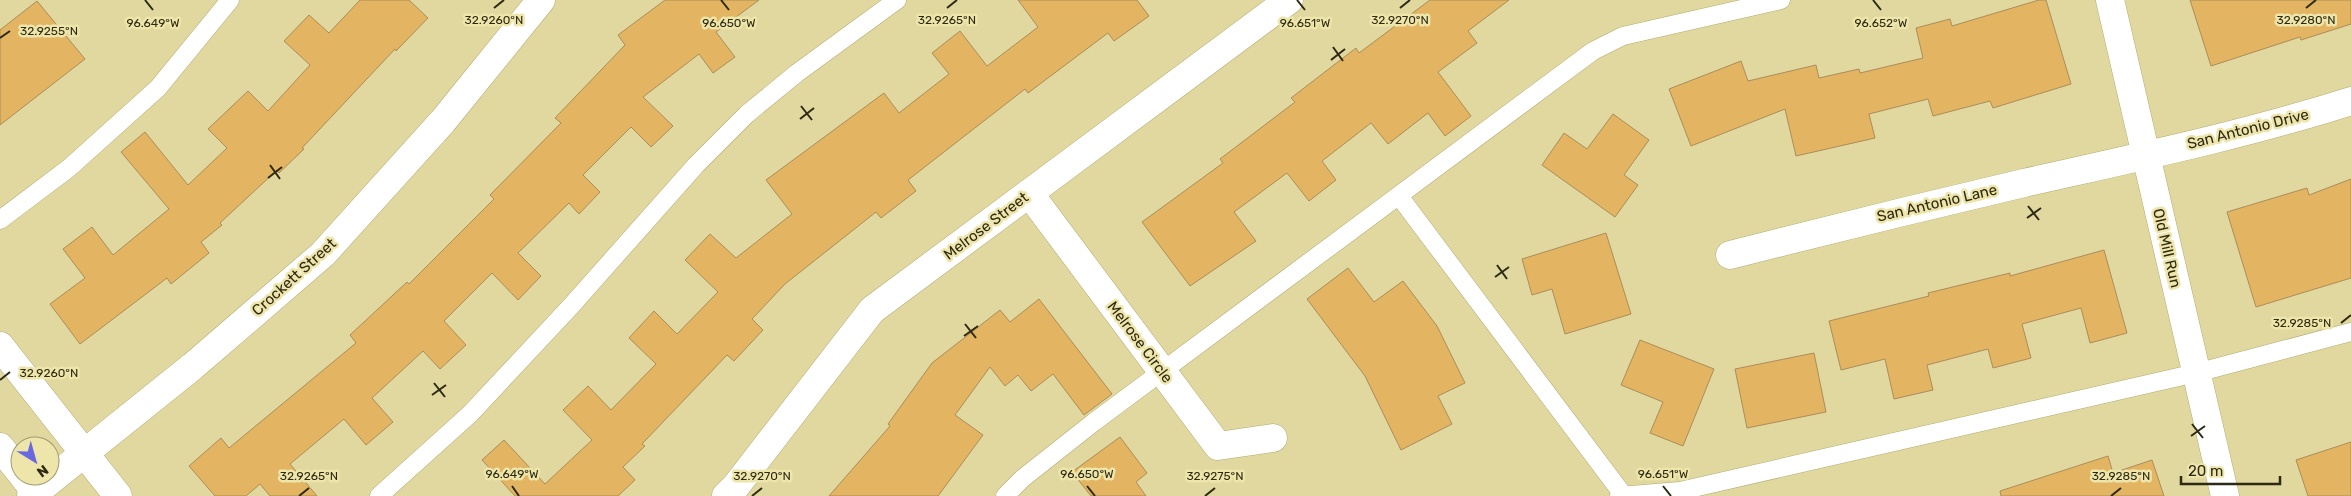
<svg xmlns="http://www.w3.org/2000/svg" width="2351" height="496" viewBox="0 0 2351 496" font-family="Rubik,sans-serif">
<rect width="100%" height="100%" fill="#e0d89e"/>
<!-- building -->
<g fill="#e3b461" stroke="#aa8d5b">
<polygon points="360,0 409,0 428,18 396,51 395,49 302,148 304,149 279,173 277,170 220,223 222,225 201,242 209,253 171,284 167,278 80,344 50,304 85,278 63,249 92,227 113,255 169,209 121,152 145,132 188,185 227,148 208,129 248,91 268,111 310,65 284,41 309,15 329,33"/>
<polygon points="665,0 759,0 716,32 735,57 713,73 699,54 643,97 673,126 651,147 631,127 583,175 600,192 579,214 569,203 518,253 541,276 518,300 492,273 444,321 466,345 440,369 423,351 372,398 393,422 366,445 344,419 290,464 317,496 270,496 260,484 246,496 215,496 189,466 221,438 229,448 356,343 350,335 407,282 409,284 494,199 490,195 561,123 555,118 625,45 618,35"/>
<polygon points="1018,0 1137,0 1149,16 1114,41 1108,33 1028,93 1025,89 908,180 916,191 881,218 876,212 785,284 752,319 763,330 734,361 727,355 642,444 645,446 623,467 635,480 618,496 515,496 482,460 504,440 545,484 592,440 563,410 588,386 611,410 656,364 629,338 654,311 677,334 718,292 685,260 710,234 736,258 792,214 766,180 884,93 899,113 949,74 932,53 960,31 987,66 1038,27"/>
<polygon points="1430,0 1509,0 1468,31 1477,43 1438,72 1471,116 1445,136 1428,113 1388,144 1371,123 1322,161 1336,180 1309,201 1287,173 1234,212 1256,241 1190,286 1142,222 1223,163 1220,159 1295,102 1291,98 1356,48 1359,53"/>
<polygon points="2039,0 2046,0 2071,84 1993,108 1990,101 1933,116 1928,99 1869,114 1875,138 1796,156 1785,109 1691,146 1669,89 1741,61 1748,81 1816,65 1819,78 1859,69 1860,73 1923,58 1916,28 1950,19 1952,26"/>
<polygon points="2190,0 2351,0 2351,24 2301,40 2300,37 2211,66"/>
<polygon points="37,1 85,59 0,125 0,30"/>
<polygon points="1613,114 1649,140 1624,175 1638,185 1615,217 1542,165 1564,133 1587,149"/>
<polygon points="2351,179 2351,278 2256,307 2227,212 2307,188 2309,195"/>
<polygon points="1606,233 1631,314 1565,334 1552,289 1532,295 1522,259"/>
<polygon points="2104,250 2127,333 2090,343 2081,308 2022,324 2031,358 1993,368 1988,349 1927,365 1933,390 1894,399 1885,359 1841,370 1829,321 1929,296 1928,293 2010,273 2010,276"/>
<polygon points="1348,268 1374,302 1403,281 1437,326 1465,383 1438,396 1452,424 1401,450 1365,376 1307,299"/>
<polygon points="1039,299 1112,394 1084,415 1053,374 1031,391 1018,375 1005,386 990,367 955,415 983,435 938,496 829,496 890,426 888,424 932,363 1000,310 1010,322"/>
<polygon points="1640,340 1714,369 1683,446 1650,433 1663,402 1621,385"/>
<polygon points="1814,353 1826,412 1747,428 1735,369"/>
<polygon points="1120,437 1147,473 1136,482 1146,496 1091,496 1072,472"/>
<polygon points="2351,442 2351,496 2308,496 2296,460"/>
<polygon points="2108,456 2113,473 2152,460 2164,496 2001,496 2000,491"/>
</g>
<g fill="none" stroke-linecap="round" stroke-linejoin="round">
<!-- service casing -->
<g stroke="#b4ab73" stroke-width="19">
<g id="service">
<polyline points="1399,196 1624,496"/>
<polyline points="0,220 69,168 158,88 230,0"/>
<polyline points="379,496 470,414 571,306 696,165 747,114 797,73 897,0"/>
<polyline points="1005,496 1023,478 1094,422 1593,51 1623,36 1781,0"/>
<polyline points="1619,496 1680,491 2196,373 2351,332"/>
</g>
</g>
<!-- minor casing -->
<g stroke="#b4ab73" stroke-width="29">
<g id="minor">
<polyline points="1029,193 1218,446 1273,438"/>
<path d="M1730,255C1828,230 1926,206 2024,183C2134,158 2244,135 2351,101"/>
<polyline points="31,496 193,366 323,254 443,121 541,0"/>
<polyline points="726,496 736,486 872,310 1289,0"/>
</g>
</g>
<!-- tertiary casing -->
<g stroke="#b4ab73" stroke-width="29">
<polyline id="tertiary" points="2110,0 2225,496"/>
</g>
<!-- secondary casing -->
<g stroke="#b4ab73" stroke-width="29">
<g id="secondary">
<polyline points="0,346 118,496"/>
<polyline points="0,447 20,472"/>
<polyline points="23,476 39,496"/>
</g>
</g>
<!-- service -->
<use href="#service" stroke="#fff" stroke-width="18"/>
<!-- minor -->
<use href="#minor" stroke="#fff" stroke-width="28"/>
<!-- tertiary -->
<use href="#tertiary" stroke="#fff" stroke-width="28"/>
<!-- secondary -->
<use href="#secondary" stroke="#fff" stroke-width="28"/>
</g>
<!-- ticks -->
<path fill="none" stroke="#2d2912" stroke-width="2" d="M145,0L153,10M721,0L729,10M1297,0L1305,10M1873,0L1881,10M494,8L504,0M947,8L957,0M1400,8L1410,0M2306,8L2316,0M0,38L10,31M1333,47L1343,61M1331,60L1345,49M801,106L812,120M800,119L814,108M270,165L280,179M268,178L282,167M2028,206L2039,220M2027,218L2041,208M1497,265L1507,279M1495,277L1509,267M2341,323L2351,315M965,324L976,338M964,336L978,326M0,380L10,372M434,383L445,397M432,395L446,385M2192,424L2203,438M2191,436L2205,426M512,486L519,496M1087,486L1095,496M1663,486L1671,496M299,496L309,488M752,496L762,488M1205,496L1215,488M2111,496L2121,488"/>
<g text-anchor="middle" stroke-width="5" stroke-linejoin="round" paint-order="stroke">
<!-- street labels -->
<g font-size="15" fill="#2d2912" stroke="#eee5ab">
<text transform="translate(2248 129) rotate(-14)" y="5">San Antonio Drive</text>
<text transform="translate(1937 203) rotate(-13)" y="5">San Antonio Lane</text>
<text transform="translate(986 226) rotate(-37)" y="5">Melrose Street</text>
<text transform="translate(2167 248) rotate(77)" y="5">Old Mill Run</text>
<text transform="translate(294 277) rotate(-42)" y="5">Crockett Street</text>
<text transform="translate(1140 342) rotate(53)" y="5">Melrose Circle</text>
</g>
</g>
<g font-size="12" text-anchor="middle" fill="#2d2912" stroke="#eee5ab" stroke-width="5" stroke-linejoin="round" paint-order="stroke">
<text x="494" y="24">32.9260°N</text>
<text x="947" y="24">32.9265°N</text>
<text x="1400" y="24">32.9270°N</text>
<text x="2306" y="24">32.9280°N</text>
<text x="153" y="27">96.649°W</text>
<text x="729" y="27">96.650°W</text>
<text x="1305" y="27">96.651°W</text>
<text x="1881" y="27">96.652°W</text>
<text x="49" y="35">32.9255°N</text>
<text x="2302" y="327">32.9285°N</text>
<text x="49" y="377">32.9260°N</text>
<text x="512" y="478">96.649°W</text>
<text x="1087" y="478">96.650°W</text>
<text x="1663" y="478">96.651°W</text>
<text x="309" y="480">32.9265°N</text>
<text x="762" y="480">32.9270°N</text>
<text x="1215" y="480">32.9275°N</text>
<text x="2121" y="480">32.9285°N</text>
</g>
<!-- north arrow -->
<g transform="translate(35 461) rotate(143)"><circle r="24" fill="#eee5ab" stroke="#a19a6e"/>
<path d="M0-4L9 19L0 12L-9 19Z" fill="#6a67e0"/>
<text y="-8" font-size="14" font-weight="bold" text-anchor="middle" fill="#2d2912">N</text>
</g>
<!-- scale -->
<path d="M2181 476v8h99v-8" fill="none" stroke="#2d2912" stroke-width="2.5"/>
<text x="2188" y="476" font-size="15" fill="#2d2912" stroke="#eee5ab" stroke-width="4" paint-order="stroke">20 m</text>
</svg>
